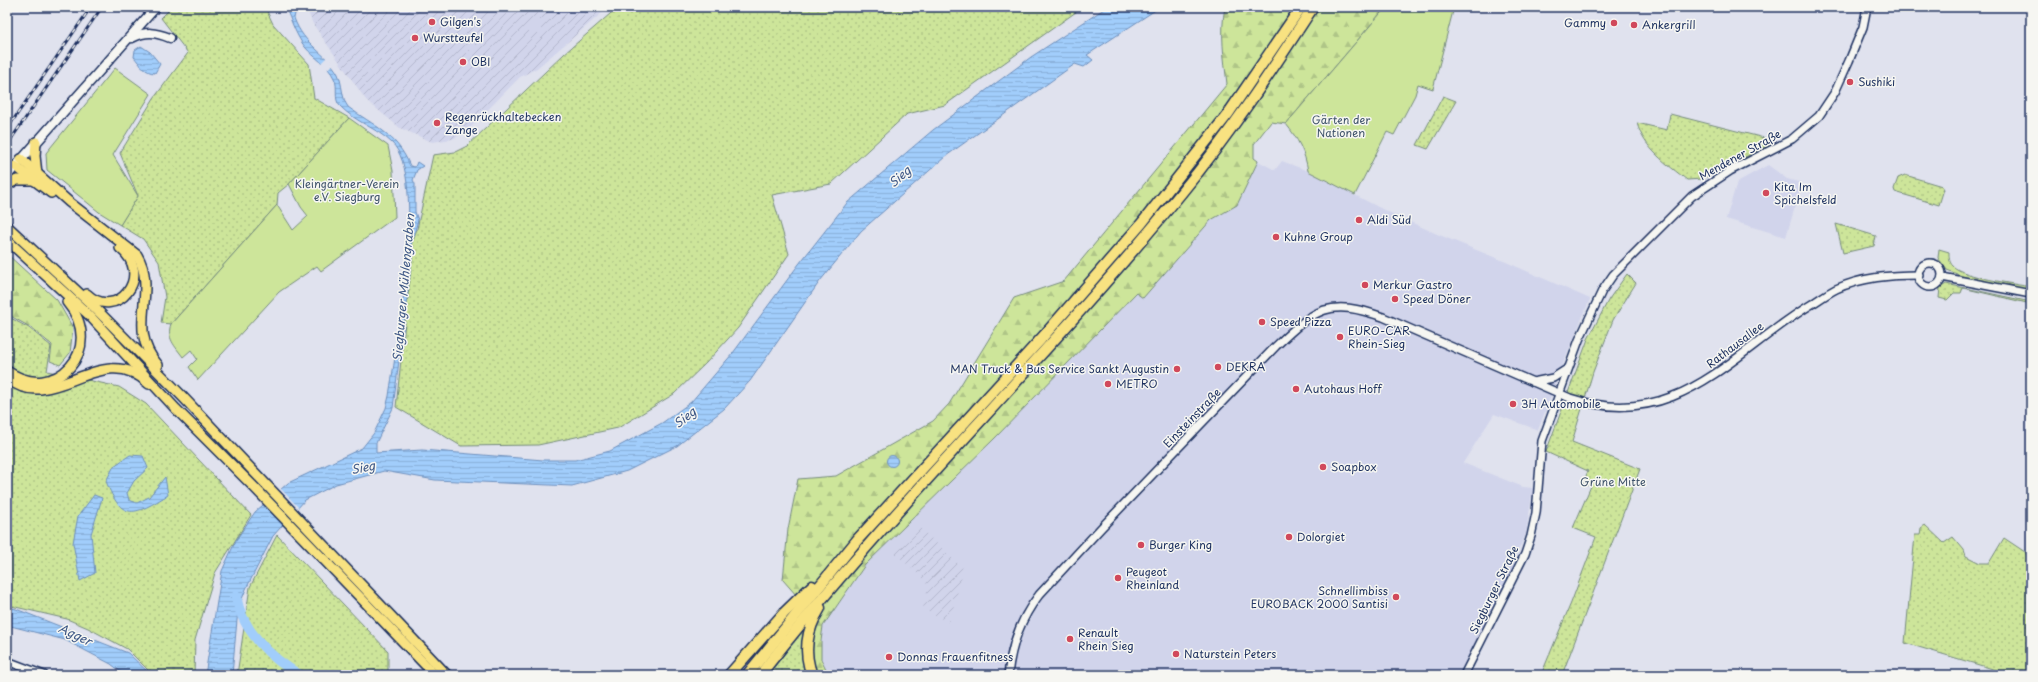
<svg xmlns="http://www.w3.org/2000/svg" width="2038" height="682" viewBox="0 0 2038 682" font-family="'Playpen Sans',sans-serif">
<defs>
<pattern id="industrial-furrows" width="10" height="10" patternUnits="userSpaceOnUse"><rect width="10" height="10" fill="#d1d4eb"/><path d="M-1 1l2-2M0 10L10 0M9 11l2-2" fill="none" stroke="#b3b6cc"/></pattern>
<pattern id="grass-dots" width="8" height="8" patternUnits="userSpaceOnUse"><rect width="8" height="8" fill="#cde59a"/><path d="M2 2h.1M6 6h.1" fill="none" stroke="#afc587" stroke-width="1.8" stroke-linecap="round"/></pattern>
<pattern id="forest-firs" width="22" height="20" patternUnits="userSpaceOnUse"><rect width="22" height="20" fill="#cde59a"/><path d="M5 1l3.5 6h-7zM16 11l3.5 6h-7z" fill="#afc587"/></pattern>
<pattern id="water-rules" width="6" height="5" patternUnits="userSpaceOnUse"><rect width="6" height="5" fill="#a1cdfb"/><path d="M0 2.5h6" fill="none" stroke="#8ab0da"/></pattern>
</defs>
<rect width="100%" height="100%" fill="#e0e2ee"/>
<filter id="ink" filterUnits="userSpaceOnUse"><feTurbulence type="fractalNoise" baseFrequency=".025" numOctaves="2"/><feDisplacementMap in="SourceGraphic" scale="8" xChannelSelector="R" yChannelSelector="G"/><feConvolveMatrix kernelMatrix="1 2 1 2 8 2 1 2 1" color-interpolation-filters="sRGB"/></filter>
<g filter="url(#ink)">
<!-- built -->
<g fill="#d1d4eb">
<polygon points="1258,161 1275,170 1282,161 1308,171 1384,210 1437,234 1506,262 1590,299 1561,369 1538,430 1494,414 1463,463 1523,487 1533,488 1526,534 1516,555 1512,571 1458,675 829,675 821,659 821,641 823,626 865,565 995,438 1136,292 1143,298 1211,220 1237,205"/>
<polygon points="1768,165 1787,179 1802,183 1786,237 1726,219 1737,182"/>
</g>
<!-- industrial -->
<g fill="url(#industrial-furrows)">
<polygon points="306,7 609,7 537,68 520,77 465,133 452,139 432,142 400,128 366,100 313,24"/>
<polygon points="917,525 964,569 949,623 923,608 928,589 926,582 892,550"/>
</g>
<!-- grass -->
<g fill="url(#grass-dots)" stroke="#748a7c">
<polygon points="172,7 265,7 273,24 309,64 314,98 349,118 289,184 278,193 277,205 171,324 161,323 165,297 159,262 143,239 120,225 138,196 120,153 154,98 188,53 161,18"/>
<polygon points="618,7 1083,7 945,105 907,114 831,184 772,195 789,254 738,328 706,363 674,394 618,428 538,445 461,446 396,407 412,258 411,245 417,229 433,155 455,152 467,146 564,54"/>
<polygon points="1443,96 1456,101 1428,149 1417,145"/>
<path d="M1670,114L1772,140L1773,143L1702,179L1687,180C1667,164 1644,149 1637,123L1667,130Z"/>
<polygon points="1905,175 1942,186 1944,189 1939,205 1895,192 1894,189 1898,178"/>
<polygon points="1836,224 1876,236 1874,246 1843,253"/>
<polygon points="1627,274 1636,283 1613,320 1593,372 1572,442 1640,469 1562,675 1541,675 1571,603 1596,537 1573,528 1591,486 1583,483 1588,471 1546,452 1588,339 1609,299"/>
<polygon points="1946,284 2031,302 2031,304 1963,288 1961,293 1954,293 1947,300 1939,298 1940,288"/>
<polygon points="7,316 29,328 51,346 47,371 119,387 146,404 251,515 215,573 195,640 194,675 153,675 127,649 88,628 67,619 7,605"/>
<polygon points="1925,525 1944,543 1953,537 1964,550 1966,556 1980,563 1989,563 2004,538 2031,556 2031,675 2013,675 1905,643 1915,535 1920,535 1921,528"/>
<polygon points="277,535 388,651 388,675 237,675 250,587"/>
<polygon points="805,628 809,675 768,675"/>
</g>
<!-- forest -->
<g fill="url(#forest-firs)" stroke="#748a7c">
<path d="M1225,7H1386L1286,124L1271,122L1254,144V158L1258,161L1237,205L1211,220L1143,298L1136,293L995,438L865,565L823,626L821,641V659L829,675H815L810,651L817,619L783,580L788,529L798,479L836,476L933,421L949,404L1014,298L1064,281L1227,84C1224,58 1220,33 1225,7Z"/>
<path d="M1939,249L1949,252C1949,257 1949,262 1953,266C1963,277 2015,284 2031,287V291L1962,276L1947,270L1938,258Z"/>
<polygon points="7,254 57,300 73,328 70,353 60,365 50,361 52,345 30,327 7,314"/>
</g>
<!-- garden -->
<g fill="#cde59a" stroke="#748a7c">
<path d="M1386,7H1454L1433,89L1418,84L1415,95L1394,135L1387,132L1355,195L1308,171C1305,152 1298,139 1286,124Z"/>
<polygon points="115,68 151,94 113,155 138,196 120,225 99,212 47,170 46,153"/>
<path d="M349,118L388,146L393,171L395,217L321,271L317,266L279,292L198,380L189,367L197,359L191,350L183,357C175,346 166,338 171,324L277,205L293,230L308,216L301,207L289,184Z"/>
</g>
<!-- water -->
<g fill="url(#water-rules)" stroke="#6b8ebc">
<path d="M285,7H292L295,14L294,18C304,46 326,52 338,74C343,85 341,97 348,107C374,126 397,134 410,166L415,167L417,162L423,166L417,170L413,180L415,184V212L418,220L411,245L412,258L393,408L376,443V453L422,450L543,460H575L610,451L662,423L691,402L733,353L799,264L847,203L933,130L1031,57L1107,7H1160L1087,55L1093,60L1084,67L1075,64L946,156L861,231L820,281L750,381L724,409L677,446L627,471L572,486L435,480L384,471L336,484L305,500L273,536L246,589L238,609L232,675H205L222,571L236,540L255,512L288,483L362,448L374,433L386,408L389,396C396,348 428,177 392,143C377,128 355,122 340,106C333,99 339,87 334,78C328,65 314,58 305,47C295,34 292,21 285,7Z"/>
<path d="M141,46L150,52L160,64L155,73C145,73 140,64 134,57L135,50Z"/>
<path d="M130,455L143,456L148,468L134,481L127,493L129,500L137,503L149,497L165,477L168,495C135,515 122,523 106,481L114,466Z"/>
<circle cx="892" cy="461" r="5.5"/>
<polygon points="94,495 102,498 91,534 95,573 80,581 73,543 78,516"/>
<polygon points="7,607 16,609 128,653 151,675 125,675 111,664 65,640 7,625"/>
</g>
<!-- pier -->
<g fill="#e0e2ee">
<polygon points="327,57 334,64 326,70 320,64"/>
<polygon points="280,488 300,509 284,526 262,504"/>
</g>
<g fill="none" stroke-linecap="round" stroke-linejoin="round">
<!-- river -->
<path stroke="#a1cdfb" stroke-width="10" d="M236,596C242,630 270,658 300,675"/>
<!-- tertiary casing -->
<g stroke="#1b2f5e" stroke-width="10">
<g id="tertiary">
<circle cx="1930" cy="275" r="12"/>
<polyline points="1942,277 2031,294"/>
<polyline points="1533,382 1553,378 1567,369"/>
<polyline points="7,661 44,675"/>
<path d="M1008,675C1011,646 1021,618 1039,595L1101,528L1276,346C1316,308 1329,298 1383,317L1570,398C1677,433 1731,353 1812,304C1820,299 1828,293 1836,289C1862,277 1891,275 1919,275"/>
<polyline points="1464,675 1525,554 1531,536 1536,513 1542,441 1579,340 1602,291 1613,275 1692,196 1730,171 1792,139 1819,116 1835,92 1849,61 1863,27 1867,7"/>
</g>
</g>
<!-- secondary casing -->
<g stroke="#1b2f5e" stroke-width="11">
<g id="secondary">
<path d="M132,38C146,31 155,32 170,38"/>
<polyline points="7,176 156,7"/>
</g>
</g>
<!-- trunk casing -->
<g stroke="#1b2f5e" stroke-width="12">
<g id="trunk">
<polyline points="36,142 35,156 37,174"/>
<path d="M21,159L69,202L137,255C159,292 125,328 158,365"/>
<polyline points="15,166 51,193"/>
<polyline points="7,185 17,180 34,180"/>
<polyline points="7,226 94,307 182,396 447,675"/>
<polyline points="7,240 89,315 176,409 254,487 435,675"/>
<path d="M87,294C116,322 155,276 120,248"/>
<path d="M7,371C55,405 107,349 67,302"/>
<path d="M7,378C53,417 102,337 149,384"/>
</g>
</g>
<!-- motorway casing -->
<g stroke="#1b2f5e" stroke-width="13">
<g id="motorway">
<polyline points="729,675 784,613 812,586"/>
<polyline points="747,675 858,539 1041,339 1142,223 1228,114 1301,7"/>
<path d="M760,675C892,506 1047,358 1182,192C1230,134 1272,70 1313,7"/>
<path d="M812,675C803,652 807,629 820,608"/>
</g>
</g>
<!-- tertiary -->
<use href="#tertiary" stroke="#f6f6f2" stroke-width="7"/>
<!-- secondary -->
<use href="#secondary" stroke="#f6f6f2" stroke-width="8"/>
<!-- trunk -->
<use href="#trunk" stroke="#f8e281" stroke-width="9"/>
<!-- motorway -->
<use href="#motorway" stroke="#f8e281" stroke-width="10"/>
<!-- rail casing -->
<g stroke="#1b2f5e" stroke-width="3">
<g id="rail">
<polyline points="7,129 91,7"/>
<polyline points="7,145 102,7"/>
</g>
</g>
<!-- rail -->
<use href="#rail" stroke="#f6f6f2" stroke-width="1.5" stroke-dasharray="4.5" stroke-linecap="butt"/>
</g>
</g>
<!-- markers -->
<g fill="#d1495b" stroke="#f6f6f2" stroke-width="1.5">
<circle cx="432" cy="22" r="4"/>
<circle cx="1614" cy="23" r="4"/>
<circle cx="1634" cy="25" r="4"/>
<circle cx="415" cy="38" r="4"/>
<circle cx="463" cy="62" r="4"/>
<circle cx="1850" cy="82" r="4"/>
<circle cx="437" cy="123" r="4"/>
<circle cx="1766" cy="193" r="4"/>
<circle cx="1359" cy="220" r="4"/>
<circle cx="1276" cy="237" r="4"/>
<circle cx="1365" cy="285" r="4"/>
<circle cx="1395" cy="299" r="4"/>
<circle cx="1262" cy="322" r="4"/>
<circle cx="1340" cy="337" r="4"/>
<circle cx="1218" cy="367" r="4"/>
<circle cx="1177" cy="369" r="4"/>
<circle cx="1108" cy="384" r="4"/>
<circle cx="1296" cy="389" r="4"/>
<circle cx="1513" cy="404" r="4"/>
<circle cx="1323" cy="467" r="4"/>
<circle cx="1289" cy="537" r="4"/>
<circle cx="1141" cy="545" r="4"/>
<circle cx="1118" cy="578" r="4"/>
<circle cx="1396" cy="597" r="4"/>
<circle cx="1070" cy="639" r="4"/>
<circle cx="1176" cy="654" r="4"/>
<circle cx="889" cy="657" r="4"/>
</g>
<g text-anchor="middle" stroke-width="3" stroke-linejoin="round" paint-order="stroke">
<!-- poi labels -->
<g font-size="11" fill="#1b2f5e" stroke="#f6f6f2" text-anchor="start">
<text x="440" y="26">Gilgen's</text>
<text x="1606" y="27" text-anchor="end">Gammy</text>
<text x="1642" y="29">Ankergrill</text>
<text x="423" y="42">Wurstteufel</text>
<text x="471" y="66">OBI</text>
<text x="1858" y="86">Sushiki</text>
<text x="445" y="121">Regenrückhaltebecken<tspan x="445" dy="13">Zange</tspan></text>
<text x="1774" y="191">Kita Im<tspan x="1774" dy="13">Spichelsfeld</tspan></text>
<text x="1367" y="224">Aldi Süd</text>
<text x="1284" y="241">Kuhne Group</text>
<text x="1373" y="289">Merkur Gastro</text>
<text x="1403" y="303">Speed Döner</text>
<text x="1270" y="326">Speed Pizza</text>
<text x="1348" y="335">EURO-CAR<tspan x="1348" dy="13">Rhein-Sieg</tspan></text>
<text x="1226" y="371">DEKRA</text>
<text x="1169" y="373" text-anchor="end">MAN Truck &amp; Bus Service Sankt Augustin</text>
<text x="1116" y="388">METRO</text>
<text x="1304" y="393">Autohaus Hoff</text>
<text x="1521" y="408">3H Automobile</text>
<text x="1331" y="471">Soapbox</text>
<text x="1297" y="541">Dolorgiet</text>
<text x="1149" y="549">Burger King</text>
<text x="1126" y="576">Peugeot<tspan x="1126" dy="13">Rheinland</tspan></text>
<text x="1388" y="595" text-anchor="end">Schnellimbiss<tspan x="1388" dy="13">EUROBACK 2000 Santisi</tspan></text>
<text x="1078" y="637">Renault<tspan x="1078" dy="13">Rhein Sieg</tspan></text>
<text x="1184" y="658">Naturstein Peters</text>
<text x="897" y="661">Donnas Frauenfitness</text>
</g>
<!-- park labels -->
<g font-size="11" fill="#3f536a" stroke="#f6f6f2">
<text x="1341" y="124">Gärten der<tspan x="1341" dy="13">Nationen</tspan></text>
<text x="347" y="188">Kleingärtner-Verein<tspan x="347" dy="13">e.V. Siegburg</tspan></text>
<text x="1613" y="486">Grüne Mitte</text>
</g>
<!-- street labels -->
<g font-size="11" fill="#1b2f5e" stroke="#f6f6f2">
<text transform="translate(1740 155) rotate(-29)" y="4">Mendener Straße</text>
<text transform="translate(1735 345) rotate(-37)" y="4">Rathausallee</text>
<text transform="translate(1192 418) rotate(-46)" y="4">Einsteinstraße</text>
<text transform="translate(1494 590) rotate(-64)" y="4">Siegburger Straße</text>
</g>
<!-- water labels -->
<g font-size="12" font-style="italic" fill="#3c5685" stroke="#f6f6f2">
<text transform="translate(900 177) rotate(-41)" y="4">Sieg</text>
<text transform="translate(404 288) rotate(-85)" y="4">Siegburger Mühlengraben</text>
<text transform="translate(685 418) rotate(-39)" y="4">Sieg</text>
<text transform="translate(363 468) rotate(-11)" y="4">Sieg</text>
<text transform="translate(75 635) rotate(25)" y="4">Agger</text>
</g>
</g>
<!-- margin -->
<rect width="2038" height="682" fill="none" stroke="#f6f6f2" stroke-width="24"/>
<rect x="12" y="12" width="2014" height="658" fill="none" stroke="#1b2f5e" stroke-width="1.5" filter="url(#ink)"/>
</svg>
